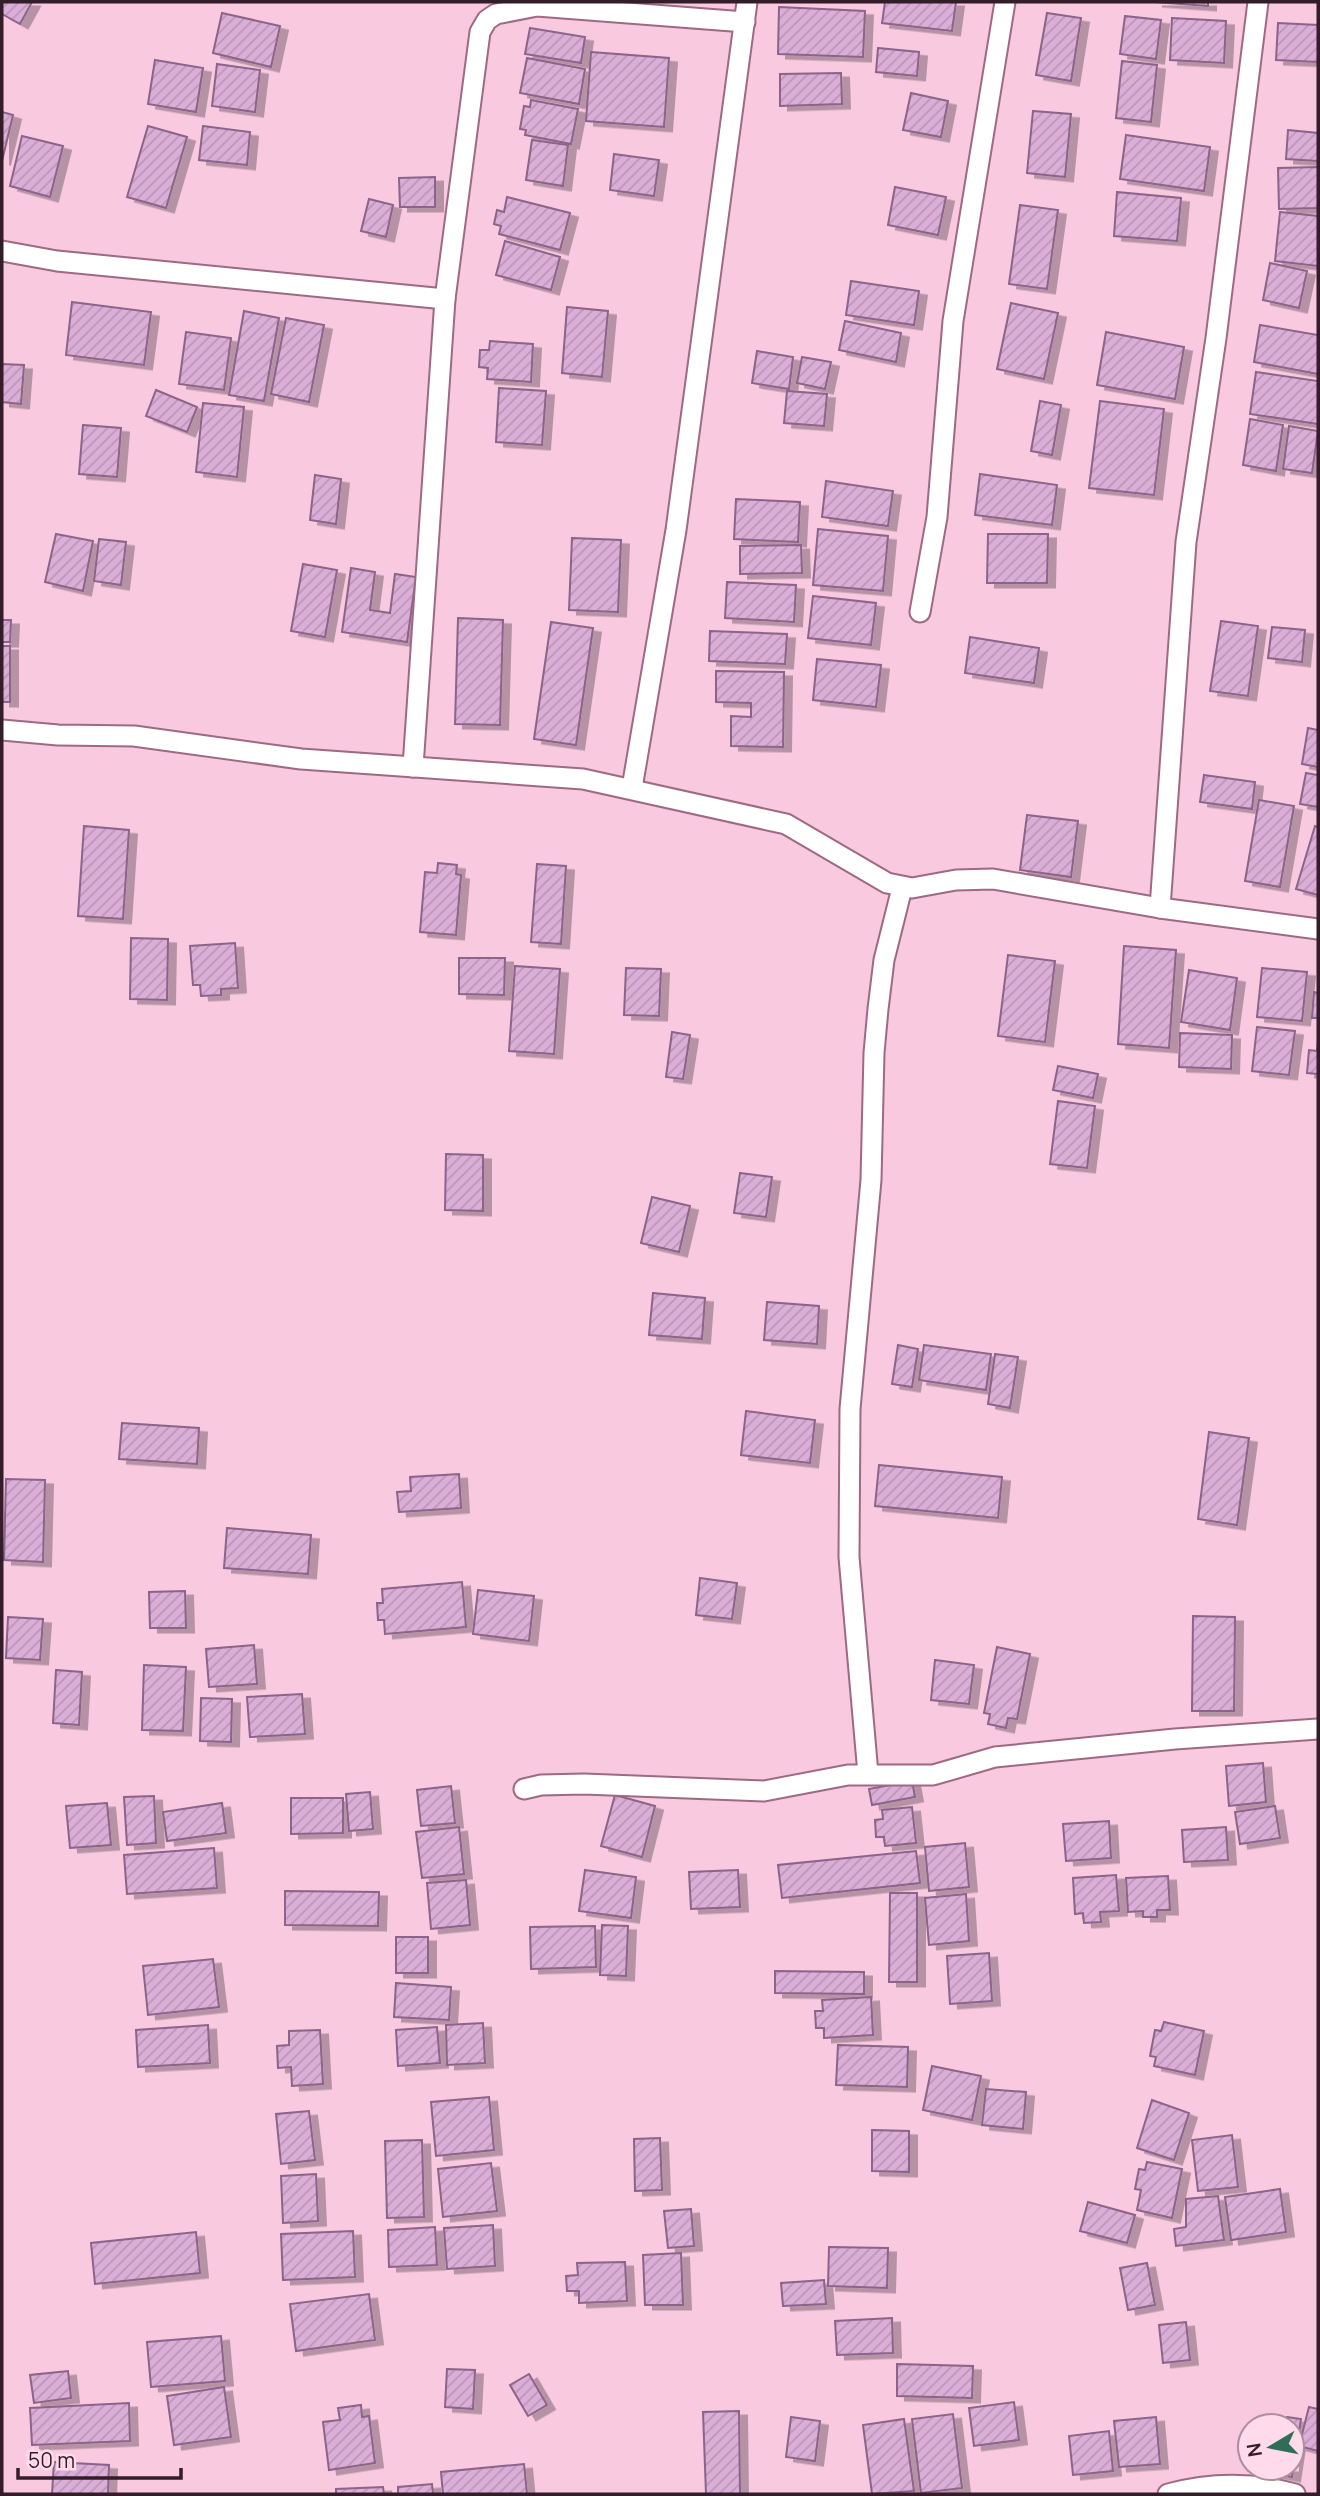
<svg xmlns="http://www.w3.org/2000/svg" width="1320" height="2496" viewBox="0 0 1320 2496" font-family="Manrope,sans-serif">
<defs>
<pattern id="building-hatch" width="6" height="6" patternUnits="userSpaceOnUse" patternTransform="scale(1.75)"><rect width="6" height="6" fill="#dbaed7"/><path d="M-1 1l2-2M0 6l6-6M5 7l2-2" fill="none" stroke="#bc95b9"/></pattern>
<filter id="shadow"><feDropShadow dx="8" dy="4.5" stdDeviation="0" flood-color="#0004"/></filter>
</defs>
<rect width="100%" height="100%" fill="#f8c9df"/>
<!-- building -->
<g fill="url(#building-hatch)" stroke="#8c6389" stroke-width="2" filter="url(#shadow)">
<polygon points="2,2 32,2 20,24 2,14"/>
<polygon points="885,2 956,2 952,31 882,23"/>
<polygon points="1154,2 1208,2 1208,6"/>
<polygon points="779,7 865,11 863,57 778,54"/>
<polygon points="222,13 280,26 271,67 213,53"/>
<polygon points="1047,13 1081,18 1071,81 1036,75"/>
<polygon points="1125,16 1161,20 1156,59 1120,54"/>
<polygon points="1172,18 1226,21 1224,63 1170,60"/>
<polygon points="1278,23 1318,25 1318,62 1276,60"/>
<polygon points="530,28 585,37 581,63 525,54"/>
<polygon points="878,48 919,52 917,76 876,72"/>
<polygon points="591,52 669,58 664,127 586,121"/>
<polygon points="527,58 585,69 579,104 520,93"/>
<polygon points="155,60 203,68 196,112 148,104"/>
<polygon points="1122,61 1157,65 1151,122 1116,118"/>
<polygon points="217,64 260,70 255,112 212,106"/>
<polygon points="841,73 842,104 780,106 780,74"/>
<polygon points="911,93 948,101 941,137 903,130"/>
<polygon points="531,100 578,109 571,144 525,135 526,130 520,129 524,106 530,107"/>
<polygon points="1033,111 1071,114 1065,177 1027,173"/>
<polygon points="2,112 13,115 2,161"/>
<polygon points="148,126 187,137 166,208 127,197"/>
<polygon points="203,126 250,132 247,165 199,160"/>
<polygon points="1288,130 1318,133 1318,161 1286,159"/>
<polygon points="1126,135 1210,147 1204,191 1120,179"/>
<polygon points="22,136 63,146 50,197 10,186"/>
<polygon points="532,140 568,145 563,186 526,180"/>
<polygon points="614,154 659,160 654,196 610,190"/>
<polygon points="1318,167 1318,208 1279,209 1278,168"/>
<polygon points="435,177 435,207 400,207 399,178"/>
<polygon points="895,187 946,197 938,235 888,225"/>
<polygon points="1117,192 1181,198 1177,241 1114,236"/>
<polygon points="507,197 570,213 560,250 499,234 501,226 494,224 497,210 504,212"/>
<polygon points="369,199 393,205 386,237 361,231"/>
<polygon points="1020,205 1058,210 1047,289 1009,284"/>
<polygon points="1280,212 1318,216 1318,266 1275,261"/>
<polygon points="505,241 560,257 551,290 496,275"/>
<polygon points="1270,263 1307,271 1299,308 1263,300"/>
<polygon points="851,281 919,291 914,325 846,315"/>
<polygon points="72,302 151,312 144,365 66,355"/>
<polygon points="1011,303 1058,313 1044,379 997,369"/>
<polygon points="567,307 608,311 602,377 562,373"/>
<polygon points="244,311 279,318 264,401 229,395"/>
<polygon points="286,318 324,325 309,402 271,394"/>
<polygon points="845,321 901,333 896,362 839,350"/>
<polygon points="1260,325 1318,335 1318,374 1254,362"/>
<polygon points="186,332 231,338 224,390 179,384"/>
<polygon points="1106,332 1184,347 1175,399 1097,385"/>
<polygon points="490,341 533,344 531,382 487,379 488,368 479,367 480,350 489,350"/>
<polygon points="757,351 793,357 789,389 752,383"/>
<polygon points="802,357 831,362 825,389 797,383"/>
<polygon points="2,364 24,365 21,404 2,402"/>
<polygon points="1256,372 1318,381 1318,424 1250,414"/>
<polygon points="499,388 546,391 542,445 496,442"/>
<polygon points="156,390 197,407 187,432 146,416"/>
<polygon points="787,391 827,394 824,426 784,423"/>
<polygon points="1040,401 1061,405 1052,455 1031,451"/>
<polygon points="1100,401 1164,409 1154,495 1089,488"/>
<polygon points="203,403 244,407 237,477 196,472"/>
<polygon points="1250,419 1283,425 1276,471 1243,465"/>
<polygon points="83,425 121,428 117,477 79,474"/>
<polygon points="1289,426 1318,431 1312,473 1283,469"/>
<polygon points="980,474 1057,485 1052,525 975,515"/>
<polygon points="315,475 341,479 336,524 310,520"/>
<polygon points="826,481 893,491 888,526 822,517"/>
<polygon points="736,499 800,502 798,542 734,539"/>
<polygon points="818,529 888,536 883,591 813,585"/>
<polygon points="56,534 93,541 83,591 45,582"/>
<polygon points="988,534 1048,534 1047,583 987,583"/>
<polygon points="572,538 621,540 618,612 569,610"/>
<polygon points="99,539 126,542 121,585 94,581"/>
<polygon points="801,545 802,573 740,574 740,546"/>
<polygon points="303,564 337,570 325,637 291,631"/>
<polygon points="351,568 375,572 370,610 390,613 395,574 416,577 407,642 342,632"/>
<polygon points="727,582 796,585 794,622 725,618"/>
<polygon points="813,596 876,603 871,645 808,638"/>
<polygon points="458,618 503,620 500,725 455,724"/>
<polygon points="2,620 11,620 10,642 2,642"/>
<polygon points="1221,621 1258,626 1248,696 1210,691"/>
<polygon points="551,622 593,628 576,745 534,739"/>
<polygon points="1272,627 1305,630 1302,662 1268,658"/>
<polygon points="710,631 787,634 785,664 709,661"/>
<polygon points="970,637 1039,648 1034,683 965,673"/>
<rect x="2" y="646" width="8" height="56"/>
<polygon points="817,659 881,665 876,707 813,700"/>
<polygon points="716,671 784,672 783,747 731,746 731,716 751,717 751,703 716,702"/>
<polygon points="1308,728 1318,730 1318,767 1302,764"/>
<polygon points="1306,773 1318,775 1318,807 1300,804"/>
<polygon points="1204,775 1255,782 1252,809 1200,802"/>
<polygon points="1259,800 1294,806 1280,887 1245,881"/>
<polygon points="1027,815 1078,821 1071,877 1020,870"/>
<polygon points="84,826 129,830 123,919 78,916"/>
<polygon points="1315,826 1318,827 1318,895 1296,889"/>
<polygon points="438,863 457,865 456,874 461,875 456,935 420,932 425,872 437,873"/>
<polygon points="537,864 566,866 561,944 531,942"/>
<polygon points="131,938 168,939 167,1000 130,999"/>
<polygon points="235,943 238,988 221,989 221,995 201,996 200,985 193,985 190,946"/>
<polygon points="1124,946 1176,950 1169,1048 1118,1044"/>
<polygon points="1008,955 1055,961 1045,1042 998,1036"/>
<polygon points="459,958 505,958 504,995 459,994"/>
<polygon points="515,966 560,969 554,1054 509,1051"/>
<polygon points="626,968 661,969 659,1016 624,1015"/>
<polygon points="1262,968 1307,972 1302,1021 1257,1017"/>
<polygon points="1189,970 1237,978 1230,1030 1181,1022"/>
<polygon points="1314,992 1318,993 1318,1018 1312,1018"/>
<polygon points="1257,1027 1295,1031 1289,1075 1252,1071"/>
<polygon points="672,1032 690,1035 683,1079 666,1077"/>
<polygon points="1180,1033 1232,1035 1231,1069 1179,1067"/>
<polygon points="1318,1040 1318,1074 1307,1073 1309,1050 1317,1051"/>
<polygon points="1058,1066 1098,1074 1093,1098 1053,1090"/>
<polygon points="1058,1101 1095,1106 1087,1168 1050,1164"/>
<polygon points="446,1154 483,1155 483,1211 445,1210"/>
<polygon points="740,1173 772,1177 766,1217 734,1213"/>
<polygon points="652,1197 690,1206 679,1252 641,1243"/>
<polygon points="653,1293 705,1298 702,1339 649,1335"/>
<polygon points="767,1302 819,1306 817,1344 764,1340"/>
<polygon points="898,1345 918,1349 912,1387 892,1384"/>
<polygon points="924,1345 991,1354 986,1390 919,1380"/>
<polygon points="995,1354 1018,1357 1010,1408 988,1404"/>
<polygon points="746,1411 815,1420 810,1463 741,1455"/>
<polygon points="122,1423 199,1428 197,1464 119,1459"/>
<polygon points="1209,1432 1249,1438 1237,1525 1198,1519"/>
<polygon points="879,1465 1002,1477 998,1518 875,1506"/>
<polygon points="459,1474 461,1508 399,1512 397,1492 411,1491 410,1477"/>
<polygon points="6,1479 45,1480 43,1562 4,1560"/>
<polygon points="227,1528 311,1535 308,1574 224,1568"/>
<polygon points="700,1578 737,1583 732,1619 696,1615"/>
<polygon points="462,1582 466,1627 385,1634 384,1620 378,1620 377,1603 383,1603 382,1589"/>
<polygon points="478,1590 534,1596 529,1641 473,1634"/>
<polygon points="185,1591 186,1628 150,1628 149,1592"/>
<polygon points="1193,1616 1235,1617 1234,1711 1192,1711"/>
<polygon points="8,1617 43,1619 40,1660 6,1658"/>
<polygon points="254,1645 257,1684 209,1687 206,1649"/>
<polygon points="997,1647 1030,1654 1017,1719 1008,1718 1006,1728 988,1724 990,1714 984,1713"/>
<polygon points="935,1660 974,1665 969,1704 931,1700"/>
<polygon points="144,1665 186,1667 183,1731 142,1730"/>
<polygon points="56,1670 82,1672 79,1725 53,1723"/>
<polygon points="302,1694 305,1734 250,1737 247,1697"/>
<polygon points="201,1698 232,1699 231,1742 200,1741"/>
<polygon points="1263,1763 1266,1802 1229,1806 1226,1766"/>
<polygon points="912,1781 915,1797 872,1805 869,1789"/>
<polygon points="451,1786 455,1823 421,1826 417,1790"/>
<polygon points="370,1792 373,1829 349,1831 346,1794"/>
<polygon points="615,1795 655,1806 642,1857 601,1846"/>
<polygon points="154,1796 156,1843 127,1845 124,1797"/>
<polygon points="291,1798 343,1798 343,1833 291,1834"/>
<polygon points="107,1803 111,1845 70,1848 66,1806"/>
<polygon points="222,1803 226,1833 167,1841 163,1812"/>
<polygon points="1275,1806 1280,1838 1240,1844 1235,1812"/>
<polygon points="912,1807 916,1843 885,1846 884,1837 876,1837 875,1820 883,1819 882,1810"/>
<polygon points="1109,1821 1111,1858 1066,1861 1063,1824"/>
<polygon points="459,1827 464,1874 422,1878 416,1832"/>
<polygon points="1226,1827 1228,1860 1184,1862 1182,1830"/>
<polygon points="965,1843 969,1887 929,1891 925,1847"/>
<polygon points="214,1848 217,1888 127,1894 124,1855"/>
<polygon points="916,1851 920,1883 782,1898 778,1865"/>
<polygon points="585,1870 636,1877 631,1918 579,1911"/>
<polygon points="738,1870 740,1907 691,1909 689,1872"/>
<polygon points="1116,1875 1119,1911 1100,1912 1101,1922 1084,1923 1083,1913 1075,1914 1073,1878"/>
<polygon points="1168,1876 1170,1910 1157,1910 1157,1917 1143,1917 1143,1911 1128,1912 1126,1878"/>
<polygon points="466,1880 470,1925 431,1929 427,1883"/>
<polygon points="285,1891 379,1892 378,1926 285,1925"/>
<polygon points="890,1893 917,1893 917,1982 889,1982"/>
<polygon points="966,1894 969,1941 929,1945 925,1898"/>
<polygon points="602,1925 628,1926 626,1976 600,1975"/>
<polygon points="595,1926 596,1967 531,1969 530,1927"/>
<rect x="396" y="1937" width="32" height="36"/>
<polygon points="989,1953 992,2001 950,2004 947,1956"/>
<polygon points="213,1959 219,2007 148,2015 143,1966"/>
<polygon points="775,1971 864,1972 864,1994 775,1993"/>
<polygon points="396,1983 451,1987 449,2020 394,2017"/>
<polygon points="871,1997 873,2035 824,2038 824,2028 816,2028 815,2011 823,2011 822,2000"/>
<polygon points="1164,2022 1204,2031 1195,2075 1154,2066 1156,2057 1150,2056 1155,2030 1161,2031"/>
<polygon points="483,2023 485,2063 447,2065 446,2025"/>
<polygon points="208,2025 210,2063 138,2067 136,2030"/>
<polygon points="437,2027 440,2063 398,2066 396,2030"/>
<polygon points="320,2030 323,2084 292,2086 291,2067 278,2068 277,2046 289,2045 289,2031"/>
<polygon points="838,2045 908,2047 907,2087 836,2085"/>
<polygon points="932,2066 981,2076 972,2120 923,2110"/>
<polygon points="986,2089 1026,2092 1023,2129 982,2125"/>
<polygon points="489,2097 494,2150 436,2156 431,2102"/>
<polygon points="1152,2100 1189,2113 1174,2160 1137,2148"/>
<polygon points="309,2111 315,2160 281,2164 276,2114"/>
<polygon points="872,2130 909,2131 909,2172 872,2171"/>
<polygon points="1232,2135 1238,2187 1198,2191 1192,2140"/>
<polygon points="660,2138 662,2190 635,2191 634,2139"/>
<polygon points="422,2140 424,2217 387,2218 385,2141"/>
<polygon points="1147,2162 1182,2169 1172,2218 1137,2210 1141,2190 1135,2189 1139,2169 1145,2170"/>
<polygon points="491,2163 497,2211 443,2217 438,2169"/>
<polygon points="316,2174 318,2221 283,2223 281,2176"/>
<polygon points="1280,2189 1286,2232 1231,2240 1225,2197"/>
<polygon points="1218,2196 1224,2240 1176,2246 1174,2229 1186,2227 1186,2199"/>
<polygon points="1088,2202 1135,2215 1127,2243 1080,2231"/>
<polygon points="691,2209 694,2246 668,2248 664,2211"/>
<polygon points="493,2225 495,2266 447,2269 444,2228"/>
<polygon points="435,2227 437,2265 389,2267 388,2230"/>
<polygon points="353,2231 355,2277 283,2280 281,2234"/>
<polygon points="196,2232 200,2273 95,2284 91,2243"/>
<polygon points="829,2247 888,2248 887,2288 828,2286"/>
<polygon points="681,2253 683,2305 645,2305 643,2255"/>
<polygon points="625,2262 627,2301 579,2303 579,2291 567,2291 566,2276 578,2275 577,2263"/>
<polygon points="1147,2263 1155,2305 1128,2310 1120,2268"/>
<polygon points="824,2280 826,2304 783,2306 781,2283"/>
<polygon points="369,2294 375,2340 296,2351 290,2304"/>
<polygon points="892,2318 893,2353 837,2355 835,2321"/>
<polygon points="1186,2322 1190,2360 1163,2363 1159,2325"/>
<polygon points="221,2336 225,2381 151,2387 147,2342"/>
<polygon points="897,2364 973,2366 972,2398 897,2396"/>
<polygon points="447,2369 475,2370 473,2409 445,2407"/>
<polygon points="68,2371 71,2398 34,2403 30,2375"/>
<polygon points="529,2374 547,2405 528,2416 510,2385"/>
<polygon points="224,2387 231,2437 174,2445 167,2396"/>
<polygon points="1014,2402 1019,2440 974,2446 969,2408"/>
<polygon points="129,2403 130,2441 32,2445 30,2408"/>
<polygon points="361,2405 362,2417 369,2416 375,2463 329,2470 323,2422 340,2420 338,2408"/>
<polygon points="1309,2407 1318,2409 1318,2451 1299,2446"/>
<polygon points="739,2411 740,2494 706,2494 703,2412"/>
<polygon points="953,2414 962,2488 921,2493 912,2419"/>
<polygon points="791,2417 820,2421 815,2461 786,2457"/>
<polygon points="1156,2417 1160,2464 1119,2467 1114,2421"/>
<polygon points="1287,2417 1301,2419 1292,2477 1277,2474 1278,2468 1292,2468 1292,2426 1285,2426"/>
<polygon points="904,2419 914,2491 872,2494 863,2425"/>
<polygon points="1109,2431 1113,2471 1073,2475 1069,2436"/>
<polygon points="54,2462 109,2465 108,2494 52,2494"/>
<polygon points="524,2464 527,2494 443,2494 441,2472"/>
<polygon points="432,2484 433,2494 398,2494 398,2487"/>
<polygon points="383,2487 384,2494 336,2494 336,2489"/>
</g>
<g fill="none" stroke-linecap="round" stroke-linejoin="round">
<!-- street casing -->
<g stroke="#9e6983" stroke-width="23">
<g id="street">
<polyline points="2,251 57,261 445,299"/>
<polyline points="920,612 937,517 953,321 1005,2"/>
<polyline points="2,730 58,735 134,736 301,759 583,779 786,824 887,883 912,888 956,880 993,879 1160,908 1318,929"/>
<polyline points="413,767 445,299 480,32 487,20 496,14 537,6 745,22"/>
<polyline points="632,788 676,530 747,2"/>
<polyline points="1160,908 1186,542 1216,338 1258,2"/>
<polyline points="868,1774 849,1557 850,1409 871,1180 874,1053 878,1009 884,960 902,888"/>
<polyline points="524,1789 541,1785 584,1784 764,1791 848,1775 933,1775 995,1757 1175,1739 1318,1729"/>
<path d="M1168,2494C1212,2482 1252,2482 1295,2494"/>
</g>
</g>
<!-- street -->
<use href="#street" stroke="#fff" stroke-width="19"/>
</g>
<!-- border -->
<rect width="1320" height="2496" fill="none" stroke="#331d28" stroke-width="7"/>
<!-- north arrow -->
<g transform="translate(1271 2447) rotate(260)"><circle r="33" fill="#fedaea" stroke="#ad8e9c" stroke-width="2"/>
<path d="M0-5L12 26L0 18L-12 26Z" fill="#306d59"/>
<text y="-10" font-size="19" font-weight="bold" text-anchor="middle" fill="#331d28">N</text>
</g>
<!-- scale -->
<path d="M18 2468v10h163v-10" fill="none" stroke="#331d28" stroke-width="3.5"/>
<text x="28" y="2468" font-size="21" fill="#331d28" stroke="#fedaea" stroke-width="5" paint-order="stroke">50 m</text>
</svg>
